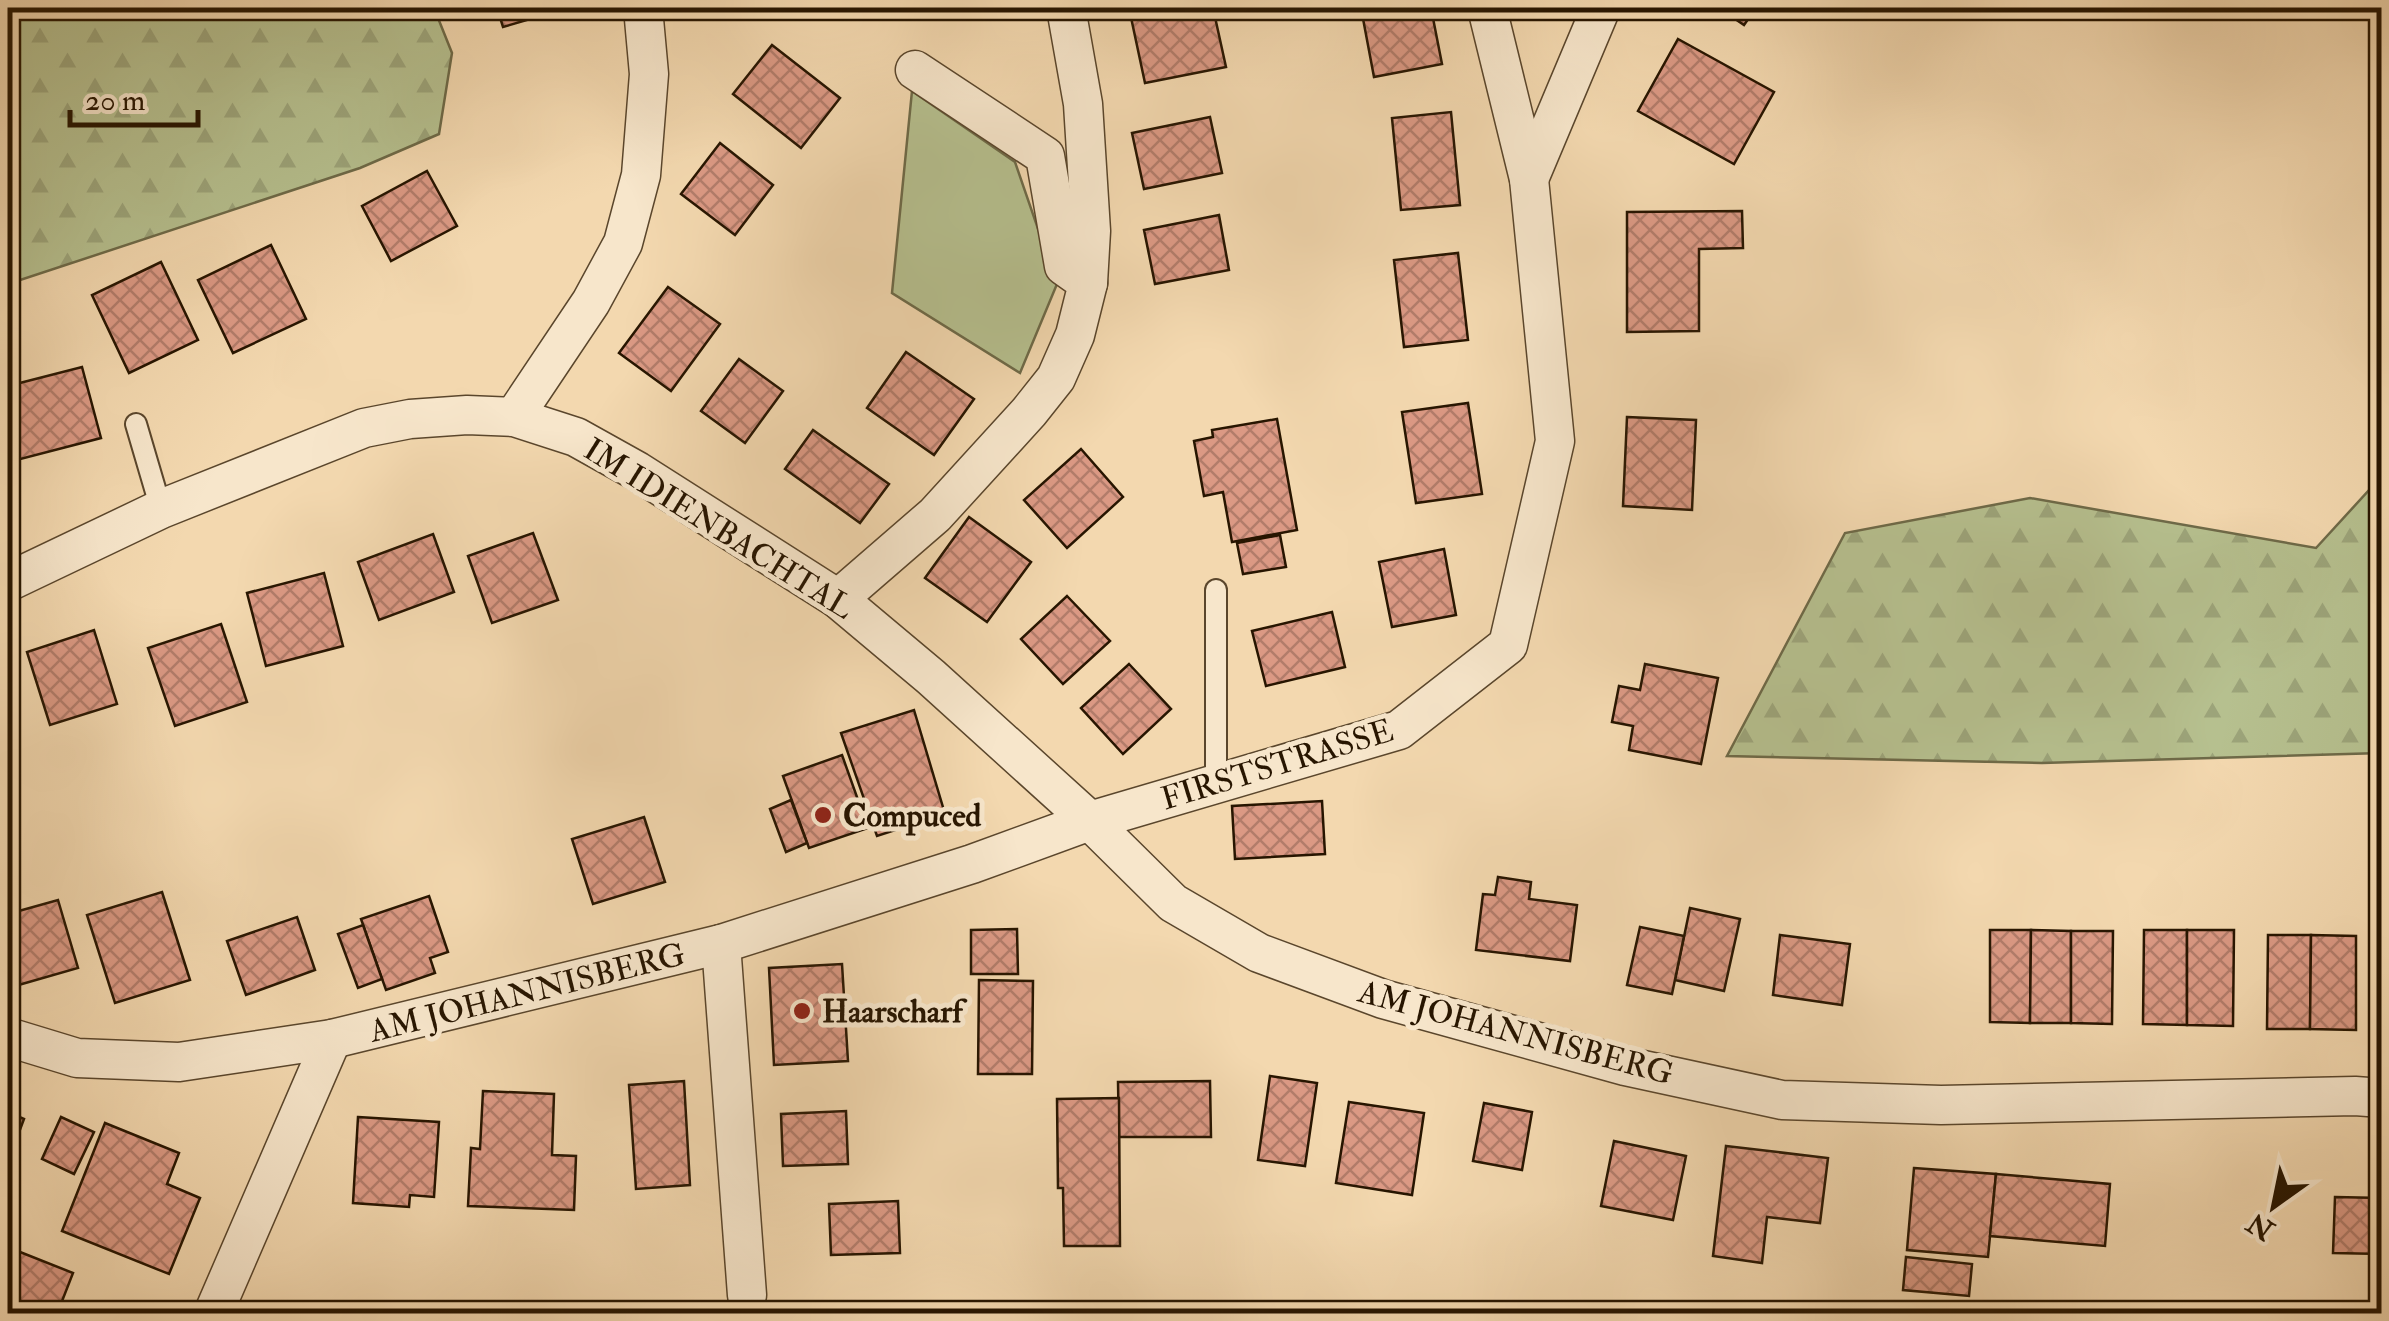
<svg xmlns="http://www.w3.org/2000/svg" width="2389" height="1321" viewBox="0 0 2389 1321" font-family="'IM FELL Double Pica',serif">
<defs>
<pattern id="forest-firs" width="22" height="20" patternUnits="userSpaceOnUse" patternTransform="scale(2.5)"><rect width="22" height="20" fill="#b6c08f"/><path d="M5 1l3.5 6h-7zM16 11l3.5 6h-7z" fill="#9ca47a"/></pattern>
<pattern id="building-cross-hatch" width="8" height="8" patternUnits="userSpaceOnUse" patternTransform="scale(2.5)"><rect width="8" height="8" fill="#db9984"/><path d="M0 0l8 8M0 8l8-8" fill="none" stroke="#b27c6a"/></pattern>
</defs>
<rect width="100%" height="100%" fill="#f3d8af"/>
<filter id="stains"><feTurbulence type="fractalNoise" baseFrequency=".002" numOctaves="4"/><feColorMatrix values="0 0 0 0 .2 0 0 0 0 .09 0 0 0 0 .02 0 0 0 .5 -.17"/></filter>
<radialGradient id="worn" r=".72"><stop offset=".6" stop-color="#630" stop-opacity="0"/><stop offset="1" stop-color="#630" stop-opacity=".3"/></radialGradient>
<!-- forest -->
<g fill="url(#forest-firs)" stroke="#6e6a48" stroke-width="2.5">
<polygon points="8,8 434,8 452,53 439,134 360,168 8,284"/>
<polygon points="2381,477 2381,753 2042,763 1727,756 1845,533 2030,498 2316,548"/>
</g>
<!-- park -->
<polygon fill="#b6c08f" stroke="#6e6a48" stroke-width="2.5" points="912,91 1015,162 1057,284 1020,373 892,293"/>
<!-- building -->
<g fill="url(#building-cross-hatch)" stroke="#271500" stroke-width="2.5">
<polygon points="497,8 568,8 503,27"/>
<polygon points="1129,8 1213,8 1226,67 1145,83"/>
<polygon points="1361,8 1431,8 1442,64 1374,77"/>
<polygon points="1719,8 1756,8 1744,25"/>
<polygon points="1783,8 1806,8 1799,19"/>
<polygon points="1678,39 1774,92 1734,164 1638,111"/>
<polygon points="772,45 840,98 801,148 733,94"/>
<polygon points="1451,112 1460,205 1401,210 1392,118"/>
<polygon points="1210,117 1222,173 1144,189 1132,133"/>
<polygon points="720,143 773,185 735,235 681,194"/>
<polygon points="427,171 457,226 391,261 362,206"/>
<polygon points="1742,211 1743,248 1699,249 1699,331 1627,332 1627,212"/>
<polygon points="1219,215 1229,270 1155,284 1144,230"/>
<polygon points="271,245 306,319 233,353 198,280"/>
<polygon points="1458,253 1468,340 1404,347 1394,260"/>
<polygon points="161,262 198,340 129,373 92,295"/>
<polygon points="668,287 720,324 671,391 619,353"/>
<polygon points="906,352 974,399 934,455 867,408"/>
<polygon points="739,359 783,391 745,443 701,411"/>
<polygon points="82,367 101,438 9,462 8,386"/>
<polygon points="1468,403 1482,494 1416,503 1402,412"/>
<polygon points="1627,417 1696,420 1692,510 1623,506"/>
<polygon points="1277,419 1297,530 1232,542 1223,492 1204,496 1194,441 1213,437 1212,430"/>
<polygon points="813,430 889,484 860,523 785,469"/>
<polygon points="1081,449 1123,497 1067,548 1024,500"/>
<polygon points="969,517 1031,562 987,622 925,578"/>
<polygon points="533,533 558,600 492,623 468,556"/>
<polygon points="433,534 454,592 379,620 358,562"/>
<polygon points="1280,535 1286,567 1243,574 1237,543"/>
<polygon points="1444,549 1456,615 1392,627 1379,562"/>
<polygon points="324,573 343,646 266,666 247,593"/>
<polygon points="1067,596 1110,641 1063,684 1021,639"/>
<polygon points="1332,612 1345,667 1266,686 1252,631"/>
<polygon points="221,624 247,702 175,726 148,648"/>
<polygon points="94,630 117,704 50,725 27,652"/>
<polygon points="1129,664 1171,709 1123,754 1081,708"/>
<polygon points="1645,664 1718,678 1701,764 1629,750 1633,726 1612,722 1619,686 1640,690"/>
<polygon points="914,710 945,814 877,836 841,733"/>
<polygon points="842,755 868,828 809,848 783,776"/>
<polygon points="791,800 807,843 786,852 770,809"/>
<polygon points="1322,801 1325,854 1235,859 1232,806"/>
<polygon points="644,817 665,882 593,904 572,839"/>
<polygon points="1498,877 1531,882 1529,899 1577,905 1570,961 1476,950 1483,894 1495,895"/>
<polygon points="162,892 190,980 115,1003 87,915"/>
<polygon points="429,896 448,952 430,958 435,973 386,990 361,919"/>
<polygon points="58,900 78,968 8,988 8,914"/>
<polygon points="1690,908 1740,919 1724,991 1675,980"/>
<polygon points="297,917 315,970 246,995 227,941"/>
<polygon points="363,925 382,979 358,988 338,934"/>
<polygon points="1640,927 1684,936 1672,994 1627,985"/>
<polygon points="1017,929 1018,974 971,974 971,930"/>
<polygon points="1990,930 2031,930 2030,1023 1990,1022"/>
<polygon points="2031,930 2071,931 2071,1023 2030,1023"/>
<polygon points="2144,930 2187,930 2187,1025 2143,1024"/>
<polygon points="2187,930 2234,930 2233,1026 2187,1025"/>
<polygon points="2071,931 2113,931 2112,1024 2071,1023"/>
<polygon points="1780,935 1850,944 1842,1005 1773,995"/>
<polygon points="2268,935 2311,935 2310,1029 2267,1029"/>
<polygon points="2311,935 2356,936 2356,1030 2310,1029"/>
<polygon points="842,964 848,1061 774,1065 769,968"/>
<polygon points="979,980 1033,981 1032,1074 978,1074"/>
<polygon points="1270,1076 1317,1083 1305,1166 1258,1160"/>
<polygon points="684,1081 690,1185 636,1189 629,1085"/>
<polygon points="1210,1081 1211,1137 1119,1137 1118,1082"/>
<polygon points="483,1091 554,1094 552,1155 576,1156 574,1210 468,1206 471,1148 480,1149"/>
<polygon points="1119,1098 1120,1246 1064,1246 1063,1188 1058,1188 1057,1099"/>
<polygon points="1349,1102 1424,1113 1412,1195 1336,1183"/>
<polygon points="1484,1103 1532,1112 1522,1170 1473,1161"/>
<polygon points="846,1111 848,1164 783,1166 781,1114"/>
<polygon points="8,1112 24,1119 8,1162"/>
<polygon points="61,1117 94,1132 74,1174 42,1159"/>
<polygon points="358,1117 439,1122 434,1197 410,1195 409,1207 353,1203"/>
<polygon points="105,1123 179,1153 167,1184 200,1198 169,1274 62,1231"/>
<polygon points="1614,1141 1686,1156 1673,1220 1601,1206"/>
<polygon points="1726,1146 1828,1158 1820,1223 1767,1217 1762,1263 1713,1256"/>
<polygon points="1914,1168 1996,1174 1988,1257 1907,1250"/>
<polygon points="1996,1174 2110,1184 2105,1246 1990,1236"/>
<polygon points="2335,1197 2382,1198 2382,1254 2333,1253"/>
<polygon points="898,1201 900,1253 831,1255 829,1204"/>
<polygon points="20,1252 73,1273 57,1314 8,1314 8,1286"/>
<polygon points="1906,1257 1972,1264 1969,1296 1903,1290"/>
</g>
<g fill="none" stroke-linecap="round" stroke-linejoin="round">
<!-- lane casing -->
<g stroke="#5a462c" stroke-width="24">
<g id="lane">
<polyline points="136,424 161,509"/>
<polyline points="1216,590 1216,784"/>
</g>
</g>
<!-- street casing -->
<g stroke="#5a462c" stroke-width="41">
<g id="street">
<polyline points="1066,8 1083,104 1091,231 1088,283"/>
<polyline points="1529,179 1601,8"/>
<polyline points="514,417 591,302 623,243 641,175 649,74 643,8"/>
<polyline points="8,582 161,509 364,428 410,419 467,415 514,417 576,437 637,471 838,599 931,677 1090,821 1173,903 1259,953 1383,999 1625,1066 1782,1100 1941,1105 2355,1096 2382,1098"/>
<polyline points="838,599 935,515 1029,412 1056,378 1075,335 1088,283 1064,266 1045,156 915,70"/>
<polyline points="721,944 747,1295"/>
<polyline points="8,1037 77,1058 179,1062 332,1039 721,944 972,864 1090,821 1399,730 1508,645 1555,441 1529,179 1487,8"/>
<polyline points="213,1314 332,1039"/>
</g>
</g>
<!-- lane -->
<use href="#lane" stroke="#f7e6cb" stroke-width="20"/>
<!-- street -->
<use href="#street" stroke="#f7e6cb" stroke-width="38"/>
</g>
<!-- markers -->
<g fill="#8f2418" stroke="#f7e6cb" stroke-width="4">
<circle cx="823" cy="815" r="10"/>
<circle cx="802" cy="1011" r="10"/>
</g>
<g text-anchor="middle" stroke-width="10" stroke-linejoin="round" paint-order="stroke">
<!-- street labels -->
<g font-size="32" fill="#271500" stroke="#f7e6cb">
<text transform="translate(719 528) rotate(32)" y="11">IM IDIENBACHTAL</text>
<text transform="translate(1277 764) rotate(-17)" y="11">FIRSTSTRASSE</text>
<text transform="translate(527 992) rotate(-14)" y="11">AM JOHANNISBERG</text>
<text transform="translate(1516 1032) rotate(15)" y="11">AM JOHANNISBERG</text>
</g>
<!-- poi labels -->
<g font-size="32" font-weight="bold" fill="#271500" stroke="#f7e6cb" text-anchor="start">
<text x="843" y="826">Compuced</text>
<text x="822" y="1022">Haarscharf</text>
</g>
</g>
<!-- margin -->
<rect width="2389" height="1321" fill="none" stroke="#f3d8af" stroke-width="40"/>
<rect x="10" y="10" width="2369" height="1301" fill="none" stroke="#271500" stroke-width="5"/>
<rect x="20" y="20" width="2349" height="1281" fill="none" stroke="#271500" stroke-width="2.5"/>
<!-- north arrow -->
<g transform="translate(2274 1206) rotate(213)" stroke="#f7e6cb" stroke-width="8" paint-order="stroke">
<path d="M0-8L18 38L0 25L-18 38Z" fill="#271500"/>
<text y="-15" font-size="28" font-weight="bold" text-anchor="middle" fill="#271500">N</text>
</g>
<!-- scale -->
<path d="M70 110v15h128v-15" fill="none" stroke="#271500" stroke-width="5"/>
<text x="85" y="110" font-size="30" fill="#271500" stroke="#f7e6cb" stroke-width="8" paint-order="stroke">20 m</text>
<rect width="100%" height="100%" filter="url(#stains)"/>
<rect width="100%" height="100%" fill="url(#worn)"/>
</svg>
